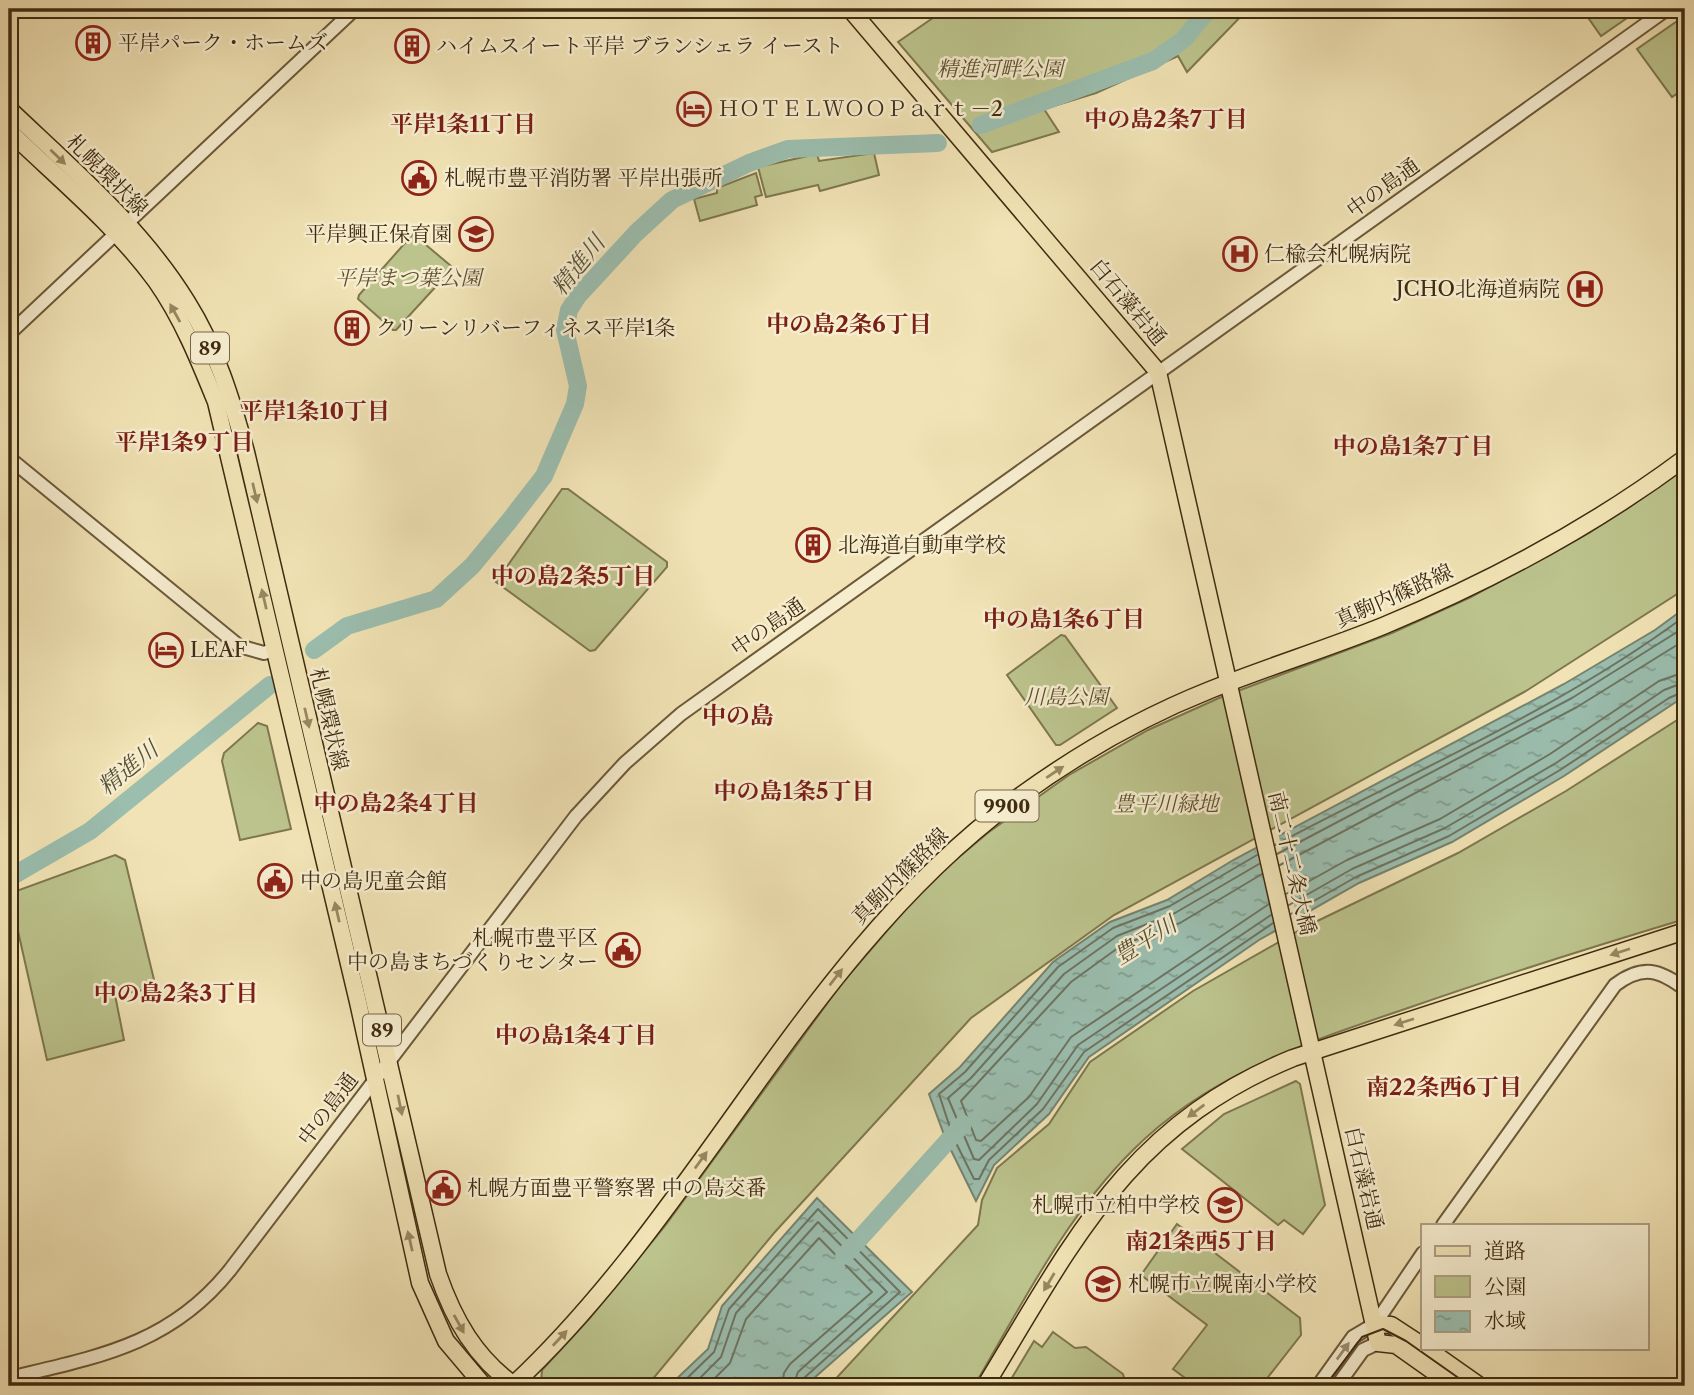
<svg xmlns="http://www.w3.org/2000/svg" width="1694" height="1395" viewBox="0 0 1694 1395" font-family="'Libre Caslon Text','Noto Serif JP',serif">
<defs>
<pattern id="water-ripples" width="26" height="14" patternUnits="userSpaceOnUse" patternTransform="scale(1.75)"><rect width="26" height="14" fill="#9bbeaf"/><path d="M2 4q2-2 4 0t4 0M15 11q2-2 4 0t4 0" fill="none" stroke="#809b8d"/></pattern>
</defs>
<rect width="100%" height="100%" fill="#f1e3b5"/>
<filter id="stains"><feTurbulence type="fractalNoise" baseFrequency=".00286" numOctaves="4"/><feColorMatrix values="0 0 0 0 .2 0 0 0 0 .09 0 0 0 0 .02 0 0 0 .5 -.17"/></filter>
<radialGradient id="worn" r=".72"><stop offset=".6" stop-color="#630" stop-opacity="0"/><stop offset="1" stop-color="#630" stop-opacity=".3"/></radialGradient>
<!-- park -->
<g fill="#bcc38c" stroke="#7e774e" stroke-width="2">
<polygon points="946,9 1248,9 1187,72 1178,56 1096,93 1044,109 1059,132 992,152 898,42"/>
<polygon points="1582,9 1640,9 1601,36"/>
<polygon points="1683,17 1685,17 1685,88 1672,97 1637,49"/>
<polygon points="874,153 879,175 820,191 818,185 766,197 758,167 817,154 819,161"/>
<polygon points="756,173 762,195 755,197 757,205 700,221 694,199 717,193 717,188"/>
<polygon points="413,234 451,266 451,270 396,330 393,330 358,299 359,295"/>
<polygon points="1685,469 1685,589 1526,691 1114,915 971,1018 774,1233 647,1386 545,1386 541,1382 542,1370 589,1319 665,1226 842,983 929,882 989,832 1069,775 1148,730 1219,698 1392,633 1471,597 1589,533"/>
<polygon points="562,489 568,489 667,562 667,567 595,650 590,651 496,582"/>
<polygon points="1061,635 1065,636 1117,708 1060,745 1056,745 1007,675"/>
<path d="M1685,715V919C1592,947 1500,976 1408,1008C1308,1042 1210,1073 1133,1150C1066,1216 1021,1306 974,1386H829L978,1225L982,1200L997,1168L1049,1124L1090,1062L1193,991L1307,926L1458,853L1566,791Z"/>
<polygon points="258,723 267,726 291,829 240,840 222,761 224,753"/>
<polygon points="115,855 125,860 156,988 115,995 124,1040 47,1060 11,900 19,890"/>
<polygon points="1296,1081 1300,1084 1325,1205 1303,1234 1284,1220 1278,1225 1182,1149 1224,1114"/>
<polygon points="1177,1224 1300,1318 1301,1335 1261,1386 1196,1386 1173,1369 1207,1325 1141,1275"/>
<polygon points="1053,1332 1075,1348 1086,1347 1123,1374 1125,1381 1122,1386 1007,1386 1034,1341 1042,1347"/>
</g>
<!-- water -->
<g fill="url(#water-ripples)" stroke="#76836f" stroke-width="2">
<polygon points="1685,608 1685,696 1564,776 1452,842 1359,883 1259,940 1089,1057 1049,1114 994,1165 976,1201 946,1140 929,1094 960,1067 1053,962 1110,922 1167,900 1235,859 1564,684 1655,630"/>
<polygon points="817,1198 912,1292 805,1386 669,1386 708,1349 722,1306"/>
</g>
<!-- pier -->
<polygon fill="#f1e3b5" points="1278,832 1298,922 1276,934 1255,844"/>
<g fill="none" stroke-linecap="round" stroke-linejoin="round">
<!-- shore -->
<g stroke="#6d7460" stroke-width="2">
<path d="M1275,845C1410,773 1562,708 1685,616"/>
<polyline points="1277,854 1572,698 1685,627"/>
<polyline points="1257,855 1170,906 1113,928 1058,967 965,1072 939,1094 953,1137 974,1179 979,1179 989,1160 1043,1109 1084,1052 1273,923"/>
<polyline points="1259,864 1175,913 1117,936 1064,974 971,1078 948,1098 974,1159 979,1160 1037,1104 1078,1045 1271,915"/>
<polyline points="1280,865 1577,707 1685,640"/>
<polyline points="1262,874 1180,923 1122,945 1071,982 961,1101 976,1140 981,1141 1029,1097 1071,1037 1269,904"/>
<polyline points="1286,894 1347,860 1440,819 1550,754 1659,681 1685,672"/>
<polyline points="1289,905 1352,869 1445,828 1556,763 1664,690 1685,682"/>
<polyline points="1291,914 1356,877 1449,836 1560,770 1669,698 1685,691"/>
<polyline points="679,1386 714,1352 729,1309 818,1209 900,1292 804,1378 801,1386"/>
<polyline points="692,1386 721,1357 736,1313 818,1222 887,1292 798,1372 793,1386"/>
<polyline points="707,1386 730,1363 746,1319 819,1238 872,1292 790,1364 784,1373 782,1386"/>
</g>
<!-- river -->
<g stroke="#9bbeaf" stroke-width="18">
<polyline points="981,125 1153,61 1183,40 1209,9"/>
<polyline points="314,650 347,626 436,599 472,566 510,520 544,476 575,404 578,386 565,330 569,310 578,296 636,233 672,200 749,163 788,149 938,143"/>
<polyline points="9,878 90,831 270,685"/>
<polyline points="844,1256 963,1124"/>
</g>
<!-- minor casing -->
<g stroke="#6c5939" stroke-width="16">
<g id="minor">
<polyline points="9,334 355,9"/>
<polyline points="9,458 239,646 264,653 275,649"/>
<path d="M1443,1225L1615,985C1643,964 1660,970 1685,989"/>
<path d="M9,1378C97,1357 170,1345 230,1270L576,816L625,763L681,714L1667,9"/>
<polyline points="1318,1386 1353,1337 1375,1324 1423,1253"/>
<polyline points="1337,1386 1363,1350 1378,1343"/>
</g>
</g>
<!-- major casing -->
<g stroke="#3f2b10" stroke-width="19">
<g id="major">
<polyline points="850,9 1158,372 1378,1343 1396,1345 1454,1386"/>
<path d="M9,109C72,169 141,227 187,302C216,348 232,400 246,452L438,1274C454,1320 475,1357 515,1386"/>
<path d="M9,131C59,179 115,225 156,281C182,318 199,360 216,402L358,1002L420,1283L446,1341L484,1386"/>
<polyline points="1375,1324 1391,1325 1423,1346"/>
<polyline points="1426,1348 1480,1386"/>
<path d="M512,1386C702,1209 804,955 1016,799C1076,755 1142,717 1210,690C1267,667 1326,649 1383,626C1489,582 1594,526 1685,458"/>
<path d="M985,1386C1073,1242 1127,1126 1293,1058L1685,931"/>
</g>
</g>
<!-- minor -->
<use href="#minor" stroke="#f6edcf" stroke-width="12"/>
<!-- major -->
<use href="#major" stroke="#f1e3b5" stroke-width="16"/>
<!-- tram -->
<polyline stroke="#3f2b10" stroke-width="2" points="1325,1386 1362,1337 1383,1329 1406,1341 1470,1386"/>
</g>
<!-- one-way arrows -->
<defs><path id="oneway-solid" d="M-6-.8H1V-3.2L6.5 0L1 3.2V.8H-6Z" transform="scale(1.75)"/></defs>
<g fill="#988762">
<use href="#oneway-solid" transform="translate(58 157) rotate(44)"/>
<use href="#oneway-solid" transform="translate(175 313) rotate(-119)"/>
<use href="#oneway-solid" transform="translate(255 493) rotate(77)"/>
<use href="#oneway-solid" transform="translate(264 599) rotate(-103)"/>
<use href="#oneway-solid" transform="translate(307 718) rotate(77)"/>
<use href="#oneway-solid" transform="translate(1055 772) rotate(-34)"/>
<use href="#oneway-solid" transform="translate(337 912) rotate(-103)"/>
<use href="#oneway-solid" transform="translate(1620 952) rotate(162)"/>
<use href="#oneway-solid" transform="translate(836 977) rotate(-52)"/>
<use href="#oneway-solid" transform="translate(1404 1022) rotate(162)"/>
<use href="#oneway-solid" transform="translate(400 1105) rotate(78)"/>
<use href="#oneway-solid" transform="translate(1196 1111) rotate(143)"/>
<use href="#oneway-solid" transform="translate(701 1160) rotate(-54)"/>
<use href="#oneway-solid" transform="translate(410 1241) rotate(-103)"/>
<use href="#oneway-solid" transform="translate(1049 1282) rotate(121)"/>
<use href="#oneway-solid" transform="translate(459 1324) rotate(61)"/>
<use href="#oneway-solid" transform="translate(560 1338) rotate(-47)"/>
</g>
<use fill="#9a8c70" href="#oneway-solid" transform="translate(1343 1351) rotate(-54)"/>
<!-- icons -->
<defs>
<g id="building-ring" transform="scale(1.75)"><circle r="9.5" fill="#f6edcf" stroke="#8f2418" stroke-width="1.5"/><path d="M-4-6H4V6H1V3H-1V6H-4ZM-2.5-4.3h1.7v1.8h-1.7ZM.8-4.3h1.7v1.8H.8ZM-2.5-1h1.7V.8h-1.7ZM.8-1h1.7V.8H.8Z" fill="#8f2418"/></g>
<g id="hotel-ring" transform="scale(1.75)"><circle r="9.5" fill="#f6edcf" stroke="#8f2418" stroke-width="1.5"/><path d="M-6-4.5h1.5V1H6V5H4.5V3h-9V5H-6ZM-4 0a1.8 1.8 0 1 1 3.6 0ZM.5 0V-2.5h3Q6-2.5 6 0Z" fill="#8f2418"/></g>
<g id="civic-ring" transform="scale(1.75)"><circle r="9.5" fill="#f6edcf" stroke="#8f2418" stroke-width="1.5"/><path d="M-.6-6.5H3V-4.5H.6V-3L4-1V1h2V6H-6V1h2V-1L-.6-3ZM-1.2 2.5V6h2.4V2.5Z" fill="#8f2418"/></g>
<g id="school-ring" transform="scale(1.75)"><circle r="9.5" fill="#f6edcf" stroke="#8f2418" stroke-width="1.5"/><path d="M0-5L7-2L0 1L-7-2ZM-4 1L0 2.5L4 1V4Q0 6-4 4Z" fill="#8f2418"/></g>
<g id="hospital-ring" transform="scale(1.75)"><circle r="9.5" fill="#f6edcf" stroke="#8f2418" stroke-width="1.5"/><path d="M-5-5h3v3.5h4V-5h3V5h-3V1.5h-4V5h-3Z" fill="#8f2418"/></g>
</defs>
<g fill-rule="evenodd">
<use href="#building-ring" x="93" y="43"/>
<use href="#building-ring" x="412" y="46"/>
<use href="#hotel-ring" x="694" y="109"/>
<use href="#civic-ring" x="419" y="178"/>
<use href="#school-ring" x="476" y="234"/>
<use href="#hospital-ring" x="1240" y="254"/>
<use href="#hospital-ring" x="1585" y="289"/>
<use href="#building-ring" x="352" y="328"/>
<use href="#building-ring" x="813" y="545"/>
<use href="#hotel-ring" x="166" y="650"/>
<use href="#civic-ring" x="275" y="881"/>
<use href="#civic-ring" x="623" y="950"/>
<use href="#civic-ring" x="443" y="1188"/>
<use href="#school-ring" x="1225" y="1205"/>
<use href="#school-ring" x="1103" y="1284"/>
</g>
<g text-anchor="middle" stroke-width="5" stroke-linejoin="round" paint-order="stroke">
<!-- shield labels -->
<g fill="#f6edcf" stroke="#766549" stroke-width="2">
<rect x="191" y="332.5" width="38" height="31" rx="5"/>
<rect x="975.5" y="790.5" width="63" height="31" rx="5"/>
<rect x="363" y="1014.5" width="38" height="31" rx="5"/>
</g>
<g font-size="19" font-weight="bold" fill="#3f2b10">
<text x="210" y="355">89</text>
<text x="1007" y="813">9900</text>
<text x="382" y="1037">89</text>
</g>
<!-- poi labels -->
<g font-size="21" fill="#3f2b10" stroke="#f6edcf" text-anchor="start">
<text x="118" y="50">平岸パーク・ホームズ</text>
<text x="436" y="53">ハイムスイート平岸 ブランシェラ イースト</text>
<text x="718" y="116">ＨＯＴＥＬＷＯＯＰａｒｔ－2</text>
<text x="444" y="185">札幌市豊平消防署 平岸出張所</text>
<text x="452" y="241" text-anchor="end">平岸興正保育園</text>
<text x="1264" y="261">仁楡会札幌病院</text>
<text x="1560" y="296" text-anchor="end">JCHO北海道病院</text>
<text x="376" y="335">クリーンリバーフィネス平岸1条</text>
<text x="838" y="552">北海道自動車学校</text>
<text x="190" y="657">LEAF</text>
<text x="300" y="888">中の島児童会館</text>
<text x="598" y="945" text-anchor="end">札幌市豊平区<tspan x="598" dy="24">中の島まちづくりセンター</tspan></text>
<text x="467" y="1195">札幌方面豊平警察署 中の島交番</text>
<text x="1200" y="1212" text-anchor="end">札幌市立柏中学校</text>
<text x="1128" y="1291">札幌市立幌南小学校</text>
</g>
<!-- park labels -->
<g font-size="21" font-style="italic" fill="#5e512f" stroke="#f6edcf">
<text x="1000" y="76">精進河畔公園</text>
<text x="408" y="285">平岸まつ葉公園</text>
<text x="1066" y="704">川島公園</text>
<text x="1166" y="811">豊平川緑地</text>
</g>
<!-- street labels -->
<g font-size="21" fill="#3f2b10" stroke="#f6edcf">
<text transform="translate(107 175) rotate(45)" y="7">札幌環状線</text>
<text transform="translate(1383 188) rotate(-36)" y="7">中の島通</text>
<text transform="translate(1128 302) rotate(50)" y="7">白石藻岩通</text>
<text transform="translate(1394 596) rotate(-24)" y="7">真駒内篠路線</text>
<text transform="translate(768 627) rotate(-35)" y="7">中の島通</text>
<text transform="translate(329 719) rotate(77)" y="7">札幌環状線</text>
<text transform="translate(1292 863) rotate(77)" y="7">南二十二条大橋</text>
<text transform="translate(900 876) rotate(-45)" y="7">真駒内篠路線</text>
<text transform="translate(328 1109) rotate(-53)" y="7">中の島通</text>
<text transform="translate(1364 1178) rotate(77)" y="7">白石藻岩通</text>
</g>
<!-- neighbourhood labels -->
<g font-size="23" font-weight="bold" fill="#7a1f14" stroke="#f6edcf">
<text x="1166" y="127">中の島2条7丁目</text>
<text x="463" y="132">平岸1条11丁目</text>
<text x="849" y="332">中の島2条6丁目</text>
<text x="315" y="419">平岸1条10丁目</text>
<text x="184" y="450">平岸1条9丁目</text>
<text x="1413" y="454">中の島1条7丁目</text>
<text x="573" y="584">中の島2条5丁目</text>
<text x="1064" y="627">中の島1条6丁目</text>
<text x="794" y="799">中の島1条5丁目</text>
<text x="396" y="811">中の島2条4丁目</text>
<text x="176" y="1001">中の島2条3丁目</text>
<text x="576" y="1043">中の島1条4丁目</text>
<text x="1444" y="1095">南22条西6丁目</text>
<text x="1201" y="1249">南21条西5丁目</text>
</g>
<!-- water labels -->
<g font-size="23" font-style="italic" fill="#565038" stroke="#f6edcf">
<text transform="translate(578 265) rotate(-51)" y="8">精進川</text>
<text transform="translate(128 768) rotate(-39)" y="8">精進川</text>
<text transform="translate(1145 940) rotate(-32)" y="8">豊平川</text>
</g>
<!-- quarter labels -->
<g font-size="24" font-weight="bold" fill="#7a1f14" stroke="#f6edcf">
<text x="738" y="724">中の島</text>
</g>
</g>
<!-- margin -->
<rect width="1694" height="1395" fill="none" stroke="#f1e3b5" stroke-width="35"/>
<rect x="10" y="10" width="1673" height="1374" fill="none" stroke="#3f2b10" stroke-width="3.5"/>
<rect x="18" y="18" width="1659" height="1360" fill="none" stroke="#3f2b10" stroke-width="2"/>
<!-- legend -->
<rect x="1421" y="1224" width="228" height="126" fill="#f6edcf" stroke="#ad9f83" stroke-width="2"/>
<rect x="1435" y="1246" width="35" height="10" fill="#f1e3b5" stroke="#ad9f83" stroke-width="2"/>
<text x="1484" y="1258" font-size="21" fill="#3f2b10">道路</text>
<rect x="1435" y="1276" width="35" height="21" fill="#bcc38c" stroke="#ad9f83" stroke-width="2"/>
<text x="1484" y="1294" font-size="21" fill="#3f2b10">公園</text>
<rect x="1435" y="1311" width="35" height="21" fill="url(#water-ripples)" stroke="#ad9f83" stroke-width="2"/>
<text x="1484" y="1328" font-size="21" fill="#3f2b10">水域</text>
<rect width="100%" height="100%" filter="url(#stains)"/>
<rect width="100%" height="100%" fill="url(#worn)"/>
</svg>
